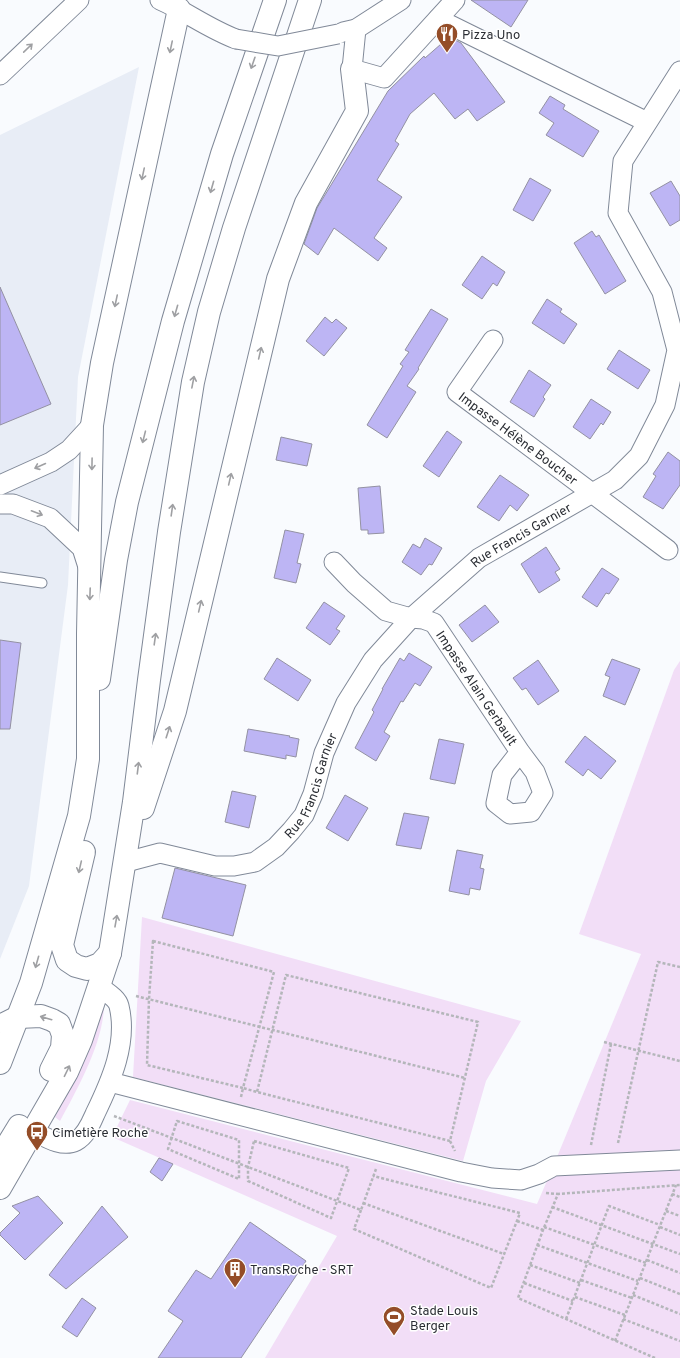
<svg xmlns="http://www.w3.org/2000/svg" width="680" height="1358" viewBox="0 0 680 1358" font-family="Overpass,sans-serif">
<rect width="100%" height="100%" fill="#f9fbfe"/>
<!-- built -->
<polygon fill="#e8edf6" points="139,67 78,377 68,585 29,886 0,959 0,135"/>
<!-- green -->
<g fill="#f2def7">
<polygon points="680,661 680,1151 557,1157 641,954 579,934 674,670"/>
<polygon points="142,917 521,1021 486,1081 463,1161 133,1077"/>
<path d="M104,1006C103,1043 78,1088 60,1121L55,1117C74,1081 91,1045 104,1006Z"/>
<polygon points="130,1100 537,1204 549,1176 680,1170 680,1358 265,1358 337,1236 112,1137"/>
</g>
<!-- building -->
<g fill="#bdb5f4" stroke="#9391a2">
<polygon points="471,0 528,0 511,27"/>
<polygon points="449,37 461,43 505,102 477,121 468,109 455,119 434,93 410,114 395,141 399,144 377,180 402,197 374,238 387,248 378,261 334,228 318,255 304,244 317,208 328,190 388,91 424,56 425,58"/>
<polygon points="550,96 565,105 563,109 599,131 583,157 546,135 554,123 539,113"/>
<polygon points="530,178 551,190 533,221 513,210"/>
<polygon points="671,181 680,196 680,220 670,226 650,193"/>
<polygon points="592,231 596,237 599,235 626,281 605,294 574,243"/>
<polygon points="482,256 505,272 497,286 493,283 482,299 462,285"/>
<polygon points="0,287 51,404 0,425"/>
<polygon points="547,299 562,309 560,312 577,324 564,344 532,323"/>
<polygon points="431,309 448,319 418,368 419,369 407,386 416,392 387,438 367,425 403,366 400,364 409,352 405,350"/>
<polygon points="325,317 332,323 336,319 347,328 324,356 306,341"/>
<polygon points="619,350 650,370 638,389 607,369"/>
<polygon points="529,370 551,385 543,397 545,399 534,417 510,402"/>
<polygon points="591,399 611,412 603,425 601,423 590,439 573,427"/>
<polygon points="447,431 462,442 439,477 423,466"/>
<polygon points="281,437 312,444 307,466 276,460"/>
<polygon points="668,452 680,461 680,485 663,509 643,497 656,476 653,474"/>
<polygon points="500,475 529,495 517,511 510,505 499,521 477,507"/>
<polygon points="380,486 384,533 368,534 368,530 361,530 358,488"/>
<polygon points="285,530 304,534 297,563 301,564 296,583 274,578"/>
<polygon points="425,538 442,548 432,565 429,564 421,575 402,562 413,544 420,548"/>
<polygon points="546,547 560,569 555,572 560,580 539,593 521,564"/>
<polygon points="602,568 619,579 609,594 606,593 597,607 582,597"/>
<polygon points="324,602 345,616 336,629 340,631 330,645 306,628"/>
<polygon points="485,605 499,622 472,642 459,625"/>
<polygon points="0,640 21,643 10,729 0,729"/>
<polygon points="409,653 432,667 420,686 415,683 403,702 401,701 384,732 390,736 376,761 355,748 374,712 372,710 383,689 382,689 400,658 404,661"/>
<polygon points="277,658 311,680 298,701 264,679"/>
<polygon points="612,659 640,669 625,705 603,696 610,677 605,675"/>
<polygon points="538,660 559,691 538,705 526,688 522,690 513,678"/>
<polygon points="248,729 290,736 289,737 299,739 296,757 286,755 286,759 244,751"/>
<polygon points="585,736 616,761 601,779 588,769 583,776 565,762"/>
<polygon points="439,739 464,744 455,784 430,779"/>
<polygon points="232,791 256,796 249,828 225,822"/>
<polygon points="345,795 368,808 348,841 326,828"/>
<polygon points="404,813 429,817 421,849 396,845"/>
<polygon points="457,850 483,855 480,868 484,869 480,890 470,888 469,895 449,891"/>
<polygon points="175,868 246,885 233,936 162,918"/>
<polygon points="159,1158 173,1164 162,1181 150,1172"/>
<polygon points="38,1196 63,1223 25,1260 0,1235 0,1233 20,1213 12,1206"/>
<polygon points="102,1206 128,1237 66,1289 49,1275"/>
<polygon points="250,1222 306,1261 241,1358 158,1358 183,1321 168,1311 176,1299 196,1270 211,1279"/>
<polygon points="82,1298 96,1308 77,1337 62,1327"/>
</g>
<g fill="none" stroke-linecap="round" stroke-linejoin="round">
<!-- lane casing -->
<g stroke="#808998" stroke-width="11">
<polyline id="lane" points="0,577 42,583"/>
</g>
<!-- street casing -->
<g stroke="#808998" stroke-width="21">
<g id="street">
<path d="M160,0C187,12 209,29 236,39"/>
<polyline points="438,19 647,122"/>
<polyline points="356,29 352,69 384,78 455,0"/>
<polyline points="343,32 356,29 401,0"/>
<polyline points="0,75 79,0"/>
<path id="s1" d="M493,340L457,392L668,550"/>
<polyline points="0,485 51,462 69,450 92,425"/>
<polyline points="0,504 13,504 50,518 82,548 88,567"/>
<path id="s2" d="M334,562L354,583L386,611L411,618L423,619L434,623L520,752L535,772L543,793L531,812L510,814L496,803L502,775L520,752"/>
<path id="s3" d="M126,862L160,853L215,866H234L255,862L276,847L291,831L304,815L313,794L324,753L346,703L373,660L411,618L479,558L615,480L639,456L665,405L677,350L662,292L618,213L623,161L680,71"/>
<polyline points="110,1082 461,1172 492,1178 521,1180 539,1174 554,1166 680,1160"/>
<path d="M33,1131C45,1137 62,1148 76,1141C86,1136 91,1123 95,1114C111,1081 128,1043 119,1006C117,998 106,992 100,987"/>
</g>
</g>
<!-- secondary casing -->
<g stroke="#808998" stroke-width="24">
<g id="secondary">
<polyline points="99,679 116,560 127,502 173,321 222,154 275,0"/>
<polyline points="143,808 175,711 278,279 306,203 357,111 352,69"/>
<polyline points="84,852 62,945 67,960 76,966 87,969 100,964 110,953"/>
<polyline points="6,1023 18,1017 41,1016 52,1020 59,1024 63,1035 62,1048 51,1070"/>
<polyline points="0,1063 31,983 79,816 88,759 88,634 92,425 102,363 179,9"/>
<polyline points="0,1157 19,1126"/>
<polyline points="0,1188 67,1072 81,1040 110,953 134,802 149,680 169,532 193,382 209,312 234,228 310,0"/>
</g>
</g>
<!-- path -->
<g stroke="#b4b6ba" stroke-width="2.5" stroke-dasharray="3 2" stroke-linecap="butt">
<polygon points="153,941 274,972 243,1088 147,1065 149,999"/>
<polyline points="136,996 465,1078"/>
<polyline points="604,1042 680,1061"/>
<polyline points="241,1097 243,1088 257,1092 450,1141 478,1022 286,975 257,1092"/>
<polyline points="114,1116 361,1210 376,1169"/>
<polygon points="177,1121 239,1140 239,1179 168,1149"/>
<polygon points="254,1141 349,1168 331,1218 248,1181 248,1167"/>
<polyline points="450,1141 455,1151"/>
<polyline points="618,1143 658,962 680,967"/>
<polyline points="591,1145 611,1044"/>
<polyline points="546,1193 558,1194"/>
<polyline points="672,1194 680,1197"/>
<polyline points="363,1203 504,1254"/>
<polyline points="552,1207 680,1254"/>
<polyline points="361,1210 354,1229 491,1288 520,1213 373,1176"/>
<polyline points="666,1211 680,1216"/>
<polyline points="517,1221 543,1230"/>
<polyline points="544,1227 646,1263"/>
<polyline points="660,1227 680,1235"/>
<polyline points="537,1245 638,1281"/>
<polyline points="647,1260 680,1273"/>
<polyline points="530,1265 580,1283"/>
<polyline points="640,1278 680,1294"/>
<polyline points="581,1280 632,1298"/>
<polyline points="524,1283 573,1301"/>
<polyline points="633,1295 680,1314"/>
<polyline points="575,1297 625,1315"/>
<polyline points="566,1319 609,1206 660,1225"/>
<polyline points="623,1319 680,1341"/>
<polyline points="615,1341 676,1185"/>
<polyline points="655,1358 518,1298 543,1230 558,1194 680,1185"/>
</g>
<!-- lane -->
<use href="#lane" stroke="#fff" stroke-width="9"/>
<!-- street -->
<use href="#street" stroke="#fff" stroke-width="19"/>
<!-- secondary -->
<use href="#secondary" stroke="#fff" stroke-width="22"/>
<!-- street-bridge casing -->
<g stroke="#808998" stroke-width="21" stroke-linecap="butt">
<polyline id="street-bridge" points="236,39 278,46 338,34"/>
</g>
<!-- street-bridge -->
<use href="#street-bridge" stroke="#fff" stroke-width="19"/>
</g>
<!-- one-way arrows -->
<defs><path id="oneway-shaft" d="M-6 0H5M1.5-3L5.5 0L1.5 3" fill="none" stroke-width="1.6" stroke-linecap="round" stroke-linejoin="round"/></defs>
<g stroke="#9fa0a3">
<use href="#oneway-shaft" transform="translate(171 47) rotate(102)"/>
<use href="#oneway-shaft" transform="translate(28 48) rotate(-44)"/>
<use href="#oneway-shaft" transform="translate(253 63) rotate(109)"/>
<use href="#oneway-shaft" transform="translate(143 174) rotate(102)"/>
<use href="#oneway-shaft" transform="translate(212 187) rotate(106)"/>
<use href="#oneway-shaft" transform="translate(116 301) rotate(102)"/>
<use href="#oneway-shaft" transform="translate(176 311) rotate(106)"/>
<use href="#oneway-shaft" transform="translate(260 353) rotate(-77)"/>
<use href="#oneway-shaft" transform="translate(193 382) rotate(-79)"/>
<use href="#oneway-shaft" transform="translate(144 437) rotate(104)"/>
<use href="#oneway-shaft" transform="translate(92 464) rotate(91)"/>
<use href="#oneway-shaft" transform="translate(40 466) rotate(156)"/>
<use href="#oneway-shaft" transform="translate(230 479) rotate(-77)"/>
<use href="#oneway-shaft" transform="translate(172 510) rotate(-82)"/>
<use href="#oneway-shaft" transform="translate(37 513) rotate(21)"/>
<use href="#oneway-shaft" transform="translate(90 594) rotate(92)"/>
<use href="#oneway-shaft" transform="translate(200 606) rotate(-77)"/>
<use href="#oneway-shaft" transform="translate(155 639) rotate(-82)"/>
<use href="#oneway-shaft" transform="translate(168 732) rotate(-72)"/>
<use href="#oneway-shaft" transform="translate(138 768) rotate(-83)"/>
<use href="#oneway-shaft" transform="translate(80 867) rotate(103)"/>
<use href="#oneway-shaft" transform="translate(116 921) rotate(-80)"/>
<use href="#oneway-shaft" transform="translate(37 962) rotate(106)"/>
<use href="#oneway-shaft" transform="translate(46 1018) rotate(-164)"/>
<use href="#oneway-shaft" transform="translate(67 1071) rotate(-64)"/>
</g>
<!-- icons -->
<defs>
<g id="restaurant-pin" transform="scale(1.15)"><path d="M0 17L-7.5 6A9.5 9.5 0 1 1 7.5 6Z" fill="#944d28" stroke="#fff"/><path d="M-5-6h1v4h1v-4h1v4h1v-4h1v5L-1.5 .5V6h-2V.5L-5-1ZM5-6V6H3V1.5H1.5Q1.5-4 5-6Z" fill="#fff"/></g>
<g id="bus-pin" transform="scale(1.15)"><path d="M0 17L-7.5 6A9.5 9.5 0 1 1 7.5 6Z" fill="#944d28" stroke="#fff"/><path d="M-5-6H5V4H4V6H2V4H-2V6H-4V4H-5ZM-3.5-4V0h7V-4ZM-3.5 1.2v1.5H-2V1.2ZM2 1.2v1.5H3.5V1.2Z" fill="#fff"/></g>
<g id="building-pin" transform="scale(1.15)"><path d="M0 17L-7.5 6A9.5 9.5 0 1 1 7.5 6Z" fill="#944d28" stroke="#fff"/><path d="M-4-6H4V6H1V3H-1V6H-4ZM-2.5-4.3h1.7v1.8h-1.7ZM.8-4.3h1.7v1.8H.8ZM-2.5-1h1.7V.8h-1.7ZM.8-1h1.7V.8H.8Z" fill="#fff"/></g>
<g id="stadium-pin" transform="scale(1.15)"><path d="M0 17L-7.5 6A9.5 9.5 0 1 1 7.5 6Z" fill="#944d28" stroke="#fff"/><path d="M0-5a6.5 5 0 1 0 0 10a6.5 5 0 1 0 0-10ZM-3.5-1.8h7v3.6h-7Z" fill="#fff"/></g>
</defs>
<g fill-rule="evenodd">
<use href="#restaurant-pin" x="447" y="34"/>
<use href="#bus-pin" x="37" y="1132"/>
<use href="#building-pin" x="235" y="1269"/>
<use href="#stadium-pin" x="394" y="1317"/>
</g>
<g text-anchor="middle" stroke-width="3" stroke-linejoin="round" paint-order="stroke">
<!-- poi labels -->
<g font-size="13" fill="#2a2d33" stroke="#fff" text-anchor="start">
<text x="462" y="39">Pizza Uno</text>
<text x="52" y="1137">Cimetière Roche</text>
<text x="250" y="1274">TransRoche - SRT</text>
<text x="410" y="1315">Stade Louis<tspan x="410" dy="15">Berger</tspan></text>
</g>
<!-- street labels -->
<g font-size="13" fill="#2a2d33" stroke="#fff">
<text dy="5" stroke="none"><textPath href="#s1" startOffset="140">Impasse Hélène Boucher</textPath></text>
<text dy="5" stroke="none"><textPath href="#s3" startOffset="566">Rue Francis Garnier</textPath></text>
<text dy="5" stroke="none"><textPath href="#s2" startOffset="199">Impasse Alain Gerbault</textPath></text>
<text dy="5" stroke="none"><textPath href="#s3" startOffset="230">Rue Francis Garnier</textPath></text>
</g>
</g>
</svg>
